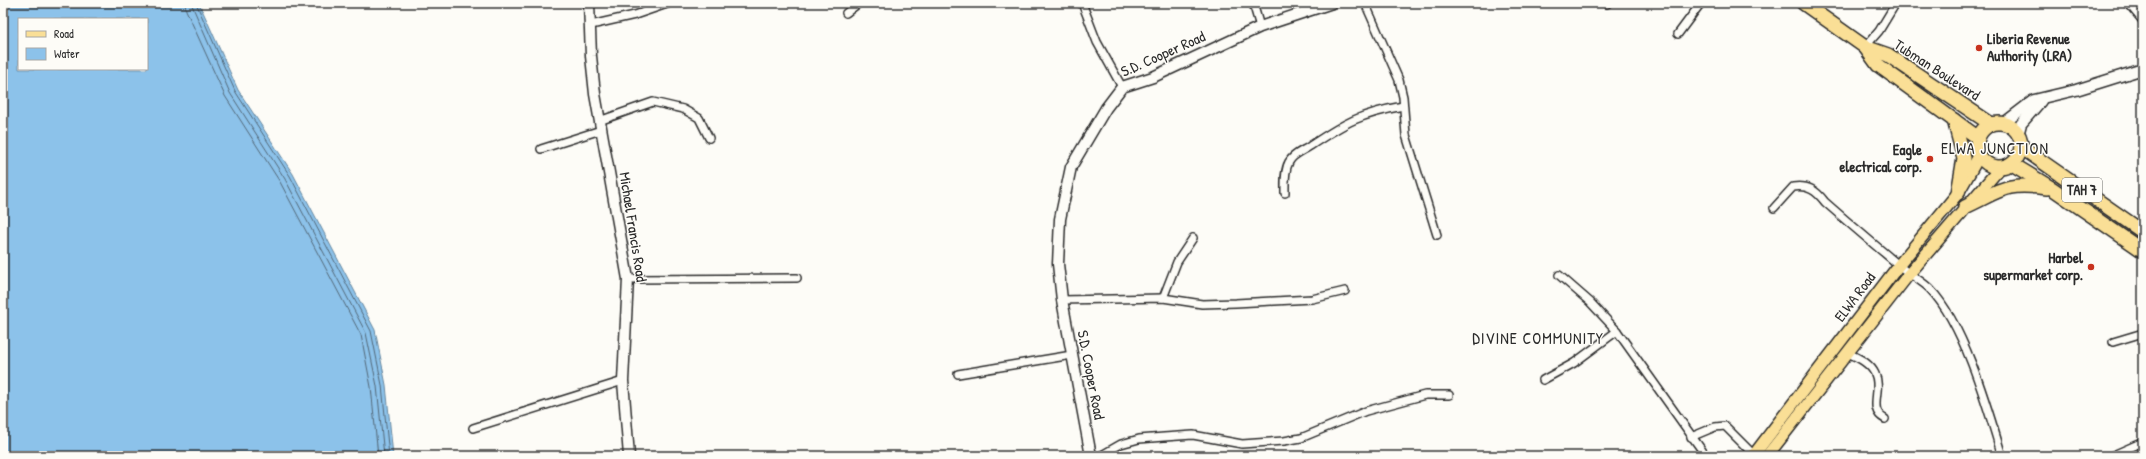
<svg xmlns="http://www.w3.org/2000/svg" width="2146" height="459" viewBox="0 0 2146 459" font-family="'Patrick Hand',sans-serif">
<rect width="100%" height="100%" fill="#fdfcf7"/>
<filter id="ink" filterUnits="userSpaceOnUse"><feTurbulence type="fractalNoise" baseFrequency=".025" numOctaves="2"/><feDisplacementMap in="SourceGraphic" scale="8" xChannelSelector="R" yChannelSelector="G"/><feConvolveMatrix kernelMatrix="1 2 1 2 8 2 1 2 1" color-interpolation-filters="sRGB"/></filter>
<g filter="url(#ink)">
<!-- water -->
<path fill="#8cc2ea" stroke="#65869e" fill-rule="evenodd" d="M3,3H199L238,90L293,174L375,330L386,385L393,456H3ZM19,19H147V69H19Z"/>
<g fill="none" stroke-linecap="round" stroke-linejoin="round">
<!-- shore -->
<g stroke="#526777" stroke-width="1">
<polyline points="185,3 186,10 225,96 280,182 361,335 371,387 378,456"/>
<polyline points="191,3 230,93 285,179 366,333 377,386 384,456"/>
<polyline points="196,3 235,91 290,176 371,331 382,385 389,456"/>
</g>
<!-- street casing -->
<g stroke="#2b2b2b" stroke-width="10">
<g id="street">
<polyline points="1082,3 1097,42 1122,87"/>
<polyline points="1253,3 1260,27"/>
<polyline points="1365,3 1399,80 1403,97 1406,135 1437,235"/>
<polyline points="2128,3 2143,21"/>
<polyline points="1607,4 1608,3"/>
<polyline points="846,13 859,3"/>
<polyline points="591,25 635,15 670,3"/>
<polyline points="1678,34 1701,3"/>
<polyline points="1865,47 1879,31 1896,3"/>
<polyline points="599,121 653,102 683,109 699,118 709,138"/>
<polyline points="541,149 601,130"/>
<path d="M1285,193C1285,184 1284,171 1289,162C1293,154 1303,151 1310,146C1346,122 1360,114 1403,106"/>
<path d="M1774,208L1793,187C1808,185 1816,190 1825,202C1850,224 1876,246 1901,267C1910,275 1922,281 1930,289C1964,324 1988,409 2002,456"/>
<polyline points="1559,275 1590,302 1617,331 1706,456"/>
<polyline points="628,279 797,278"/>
<polyline points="1163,298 1177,262 1193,238"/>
<polyline points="1062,300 1163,298 1202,304 1236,303 1312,299 1345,291"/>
<polyline points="2113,342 2143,333"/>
<path d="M1847,353C1903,374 1859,405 1885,419"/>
<polyline points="958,374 1072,355"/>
<polyline points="1543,380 1574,363 1617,331"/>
<polyline points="473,428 623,381"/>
<polyline points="1691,437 1715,427 1725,426 1754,455"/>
<polyline points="1100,456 1121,444 1139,439 1164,437 1193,435 1242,444 1284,441 1301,438 1366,411 1425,395 1449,395"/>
<polyline points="2111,456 2143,442"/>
</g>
</g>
<!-- secondary casing -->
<g stroke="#2b2b2b" stroke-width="13">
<g id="secondary">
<polyline points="589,3 591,56 595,94 628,279 623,381 629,456"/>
<polyline points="2004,123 2034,100 2076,90 2143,69"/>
<polyline points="2018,135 2021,124 2041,101"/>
<polyline points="1091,456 1062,300 1058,264 1060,219 1071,167 1106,108 1122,87 1153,77 1260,27 1332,3"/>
</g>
</g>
<!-- primary casing -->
<g stroke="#2b2b2b" stroke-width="14">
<g id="primary">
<polyline points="1753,456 1899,265 1958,193 1979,156"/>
<polyline points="1767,456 1909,274 2000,168"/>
</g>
</g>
<!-- highway casing -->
<g stroke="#2b2b2b" stroke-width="16">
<g id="highway">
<polyline points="1803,3 1865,47 1888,55 1991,124"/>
<polyline points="1865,47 1878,65 1977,137"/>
<polyline points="1954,120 1964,158 1958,193"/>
<circle cx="1999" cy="145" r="22"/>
<polyline points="2021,147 2143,232"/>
<polyline points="2012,164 2053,189 2143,251"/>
<path d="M1965,207C2002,190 2004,182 2047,188"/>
</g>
</g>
<!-- street -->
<use href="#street" stroke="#fdfcf7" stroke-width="7"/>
<!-- secondary -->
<use href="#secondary" stroke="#fdfcf7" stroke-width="10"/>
<!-- primary -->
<use href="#primary" stroke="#fadf96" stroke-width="11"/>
<!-- highway -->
<use href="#highway" stroke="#fadf96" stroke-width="13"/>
</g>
</g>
<!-- markers -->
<g fill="#c8321e" stroke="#fdfcf7" stroke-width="1.5">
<circle cx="1979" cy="48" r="4"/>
<circle cx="1930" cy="159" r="4"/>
<circle cx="2091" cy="267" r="4"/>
</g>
<g text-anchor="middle" stroke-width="3" stroke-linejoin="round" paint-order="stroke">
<!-- shield labels -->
<rect fill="#fdfcf7" stroke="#6a6a68" stroke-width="1" x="2062" y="178" width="40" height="24" rx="3"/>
<g font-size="14" font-weight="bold" fill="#2b2b2b">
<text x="2082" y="195">TAH 7</text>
</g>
<!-- poi labels -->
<g font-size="15" font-weight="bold" fill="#2b2b2b" stroke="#fdfcf7" text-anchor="end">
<text x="1987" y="44" text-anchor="start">Liberia Revenue<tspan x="1987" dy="17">Authority (LRA)</tspan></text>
<text x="1922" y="155">Eagle<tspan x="1922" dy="17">electrical corp.</tspan></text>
<text x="2083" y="263">Harbel<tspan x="2083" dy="17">supermarket corp.</tspan></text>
</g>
<!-- street labels -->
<g font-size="15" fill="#2b2b2b" stroke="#fdfcf7">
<text transform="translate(1163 54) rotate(-24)" y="5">S.D. Cooper Road</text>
<text transform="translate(1937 70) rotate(33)" y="5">Tubman Boulevard</text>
<text transform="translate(633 227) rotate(81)" y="5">Michael Francis Road</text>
<text transform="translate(1855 297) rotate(-53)" y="5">ELWA Road</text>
<text transform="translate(1091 375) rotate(79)" y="5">S.D. Cooper Road</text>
</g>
<!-- neighbourhood labels -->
<g font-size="16" letter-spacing="1" fill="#2b2b2b" stroke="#fdfcf7">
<text x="1995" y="154">ELWA JUNCTION</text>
<text x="1538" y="344">DIVINE COMMUNITY</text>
</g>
</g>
<!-- margin -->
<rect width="2146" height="459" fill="none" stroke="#fdfcf7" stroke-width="16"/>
<rect x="8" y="8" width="2130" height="443" fill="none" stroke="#2b2b2b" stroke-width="1.5" filter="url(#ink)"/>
<!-- legend -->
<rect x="18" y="18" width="130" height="52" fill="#fdfcf7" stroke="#a9a8a5"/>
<rect x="26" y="31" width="20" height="6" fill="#fadf96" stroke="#a9a8a5"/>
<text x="54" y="38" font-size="12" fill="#2b2b2b">Road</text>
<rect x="26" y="48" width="20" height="12" fill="#8cc2ea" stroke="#a9a8a5"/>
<text x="54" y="58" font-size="12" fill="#2b2b2b">Water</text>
</svg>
